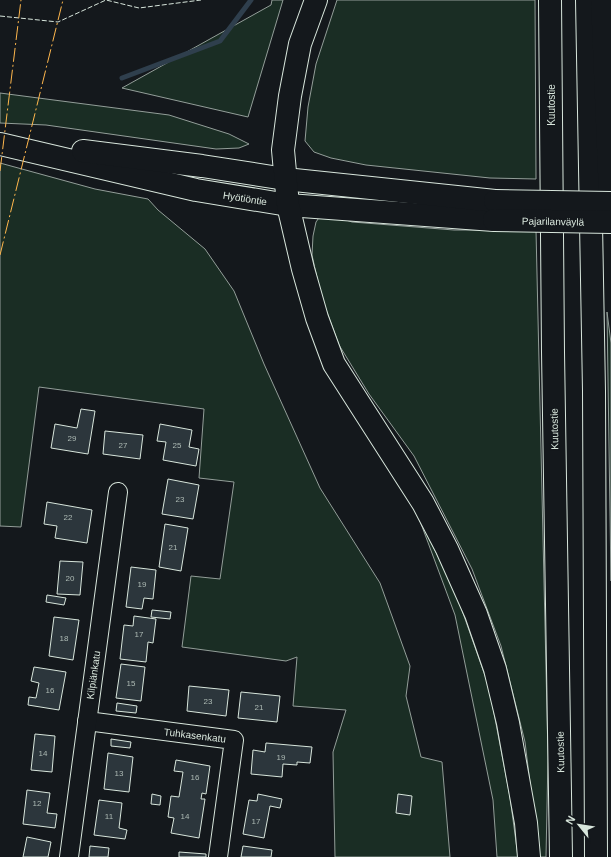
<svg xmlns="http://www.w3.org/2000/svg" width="611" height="857" viewBox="0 0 611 857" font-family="Helvetica,sans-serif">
<rect width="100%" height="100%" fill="#14181c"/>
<!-- green -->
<g fill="#1a2d24" stroke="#939e99">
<polygon points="272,0 283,0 248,117 122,88 271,5"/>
<polygon points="337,0 535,0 536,179 490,178 366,165 331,158 314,152 305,141 308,107 316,64"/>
<polygon points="0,93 169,115 229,134 249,144 239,148 216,149 46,125 0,123"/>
<polygon points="0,163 95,189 148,199 158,210 205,249 234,291 264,364 320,488 380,583 410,666 406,696 421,757 442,762 450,857 335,857 333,752 346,710 293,706 297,657 286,661 182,647 191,576 220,579 234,482 199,478 204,409 39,387 21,527 0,526"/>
<polygon points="321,215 338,217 352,222 454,230 536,230 548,757 546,857 539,857 525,742 501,646 472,569 414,456 369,394 339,345 321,296 312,255 313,236 316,222"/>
<polygon points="607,312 611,343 611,581"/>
<polygon points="417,513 457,596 489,687 510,797 518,857 497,857 493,800 455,615"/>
</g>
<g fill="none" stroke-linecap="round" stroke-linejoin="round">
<!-- stream -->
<polyline stroke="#2f3f4d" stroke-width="5" points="122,78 220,41 251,0"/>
</g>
<!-- building -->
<g fill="#2c363c" stroke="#d8e6dc">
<polygon points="81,409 95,411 88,454 51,448 55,424 77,428"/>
<polygon points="160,424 192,430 189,447 199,449 196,466 163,460 166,442 157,441"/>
<polygon points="105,431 143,435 140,459 103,454"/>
<polygon points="168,479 199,485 193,519 162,514"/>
<polygon points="47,502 92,510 87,543 55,538 57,526 44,524"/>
<polygon points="165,524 188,528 181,571 159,567"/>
<polygon points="60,561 83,562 80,595 57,594"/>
<polygon points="131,567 156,570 153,599 144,598 142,609 126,607"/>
<polygon points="47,595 66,598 64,605 46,602"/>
<polygon points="152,610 171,612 170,619 151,617"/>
<polygon points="134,616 156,619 153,643 148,642 146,662 120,659 124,625 133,626"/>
<polygon points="54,617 79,620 73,660 49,656"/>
<polygon points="121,664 145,667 141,701 116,698"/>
<polygon points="34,667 66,672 59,710 28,705 29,697 36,698 39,683 31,681"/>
<polygon points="189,686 229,690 226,716 187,711"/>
<polygon points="241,692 280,696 277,722 238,718"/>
<polygon points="117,703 137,706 136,713 116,711"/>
<polygon points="35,734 55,736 52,772 31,770"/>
<polygon points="111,739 131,742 130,748 111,746"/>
<polygon points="266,743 312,747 310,763 297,762 297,765 283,764 282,777 251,774 253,750 265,752"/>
<polygon points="108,753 133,757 129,792 104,789"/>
<polygon points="176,760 210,766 206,794 202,793 201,799 205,799 199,838 171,833 174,818 168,817 171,796 179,797 183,772 174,771"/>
<polygon points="27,790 50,793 47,813 57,814 55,828 23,824"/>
<polygon points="152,794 161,796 160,805 151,804"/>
<polygon points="258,794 282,799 280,808 270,806 264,838 243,834 249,800 257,801"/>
<polygon points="398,794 412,796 410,815 396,813"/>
<polygon points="99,800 122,803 119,828 127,830 125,839 94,835"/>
<polygon points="27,837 51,842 48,857 23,857"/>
<polygon points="90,846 109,848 108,857 89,857"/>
<polygon points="243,846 272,850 271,857 241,857"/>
<polygon points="179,852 206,854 206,857 179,857"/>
</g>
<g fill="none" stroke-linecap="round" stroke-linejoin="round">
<!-- minor casing -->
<g stroke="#d8e6dc" stroke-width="20">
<g id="minor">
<polyline points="87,721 234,740 218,857"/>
<polyline points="69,857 118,492"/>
</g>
</g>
<!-- major casing -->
<g stroke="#d8e6dc" stroke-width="24">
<g id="major">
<polyline points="0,144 196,190 288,205 494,220"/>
<polyline points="83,151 202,166 285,179 495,201"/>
</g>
</g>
<!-- highway casing -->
<g stroke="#d8e6dc" stroke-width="24">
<g id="highway">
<polyline points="316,0 300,44 290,96 283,150 288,205 303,269 317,318 334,364 423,503 447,549 476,614 495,669 508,723 526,823 529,857"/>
<polyline points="550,0 553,352 561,857"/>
<polyline points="587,0 594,391 596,857"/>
<polyline points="602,0 611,222"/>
</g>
</g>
<!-- minor -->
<use href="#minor" stroke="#14181c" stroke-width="18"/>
<!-- major -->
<use href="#major" stroke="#14181c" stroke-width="22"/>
<!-- highway -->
<use href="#highway" stroke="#14181c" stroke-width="22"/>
<!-- major-bridge casing -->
<g stroke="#d8e6dc" stroke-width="24" stroke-linecap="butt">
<g id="major-bridge">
<polyline points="495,201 611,203"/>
<polyline points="494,220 611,222"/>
</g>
</g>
<!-- major-bridge -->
<use href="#major-bridge" stroke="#14181c" stroke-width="22"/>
<!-- fence -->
<polyline stroke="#d8e6dc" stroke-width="1" stroke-dasharray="5 2" stroke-linecap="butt" points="0,16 58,22 106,0 139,8 201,0"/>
<!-- power -->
<g stroke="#ffb74d" stroke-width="1" stroke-dasharray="14 3 2 3" stroke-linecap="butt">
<polyline points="0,171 21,0"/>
<polyline points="0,255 63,0"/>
</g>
</g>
<g text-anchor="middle" stroke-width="3" stroke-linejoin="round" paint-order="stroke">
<!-- number labels -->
<g font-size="8" fill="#adbab4">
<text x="72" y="441">29</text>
<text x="123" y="448">27</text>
<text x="177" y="448">25</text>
<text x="180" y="502">23</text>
<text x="68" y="520">22</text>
<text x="173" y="550">21</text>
<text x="70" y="581">20</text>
<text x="142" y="587">19</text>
<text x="139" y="637">17</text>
<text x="64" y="641">18</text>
<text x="131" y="686">15</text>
<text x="50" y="693">16</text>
<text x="208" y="704">23</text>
<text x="259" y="710">21</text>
<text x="43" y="756">14</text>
<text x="281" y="760">19</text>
<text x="119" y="776">13</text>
<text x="195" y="780">16</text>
<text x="37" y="806">12</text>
<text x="109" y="819">11</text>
<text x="185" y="819">14</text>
<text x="256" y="824">17</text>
</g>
<!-- street labels -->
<g font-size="10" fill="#d8e6dc" stroke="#14181c">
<text transform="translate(551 105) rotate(-90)" y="4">Kuutostie</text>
<text transform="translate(245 198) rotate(9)" y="4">Hyötiöntie</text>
<text transform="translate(553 221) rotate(1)" y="4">Pajarilanväylä</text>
<text transform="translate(554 429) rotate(-91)" y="4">Kuutostie</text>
<text transform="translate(93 675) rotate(-82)" y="4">Kilpiänkatu</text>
<text transform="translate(195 735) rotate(7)" y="4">Tuhkasenkatu</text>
<text transform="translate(560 752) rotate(-91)" y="4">Kuutostie</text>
</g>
</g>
<!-- north arrow -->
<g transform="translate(579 825) rotate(300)" stroke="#14181c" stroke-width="3" paint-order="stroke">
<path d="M0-3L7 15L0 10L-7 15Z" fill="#d8e6dc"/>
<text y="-6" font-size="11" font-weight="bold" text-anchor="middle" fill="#d8e6dc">N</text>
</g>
</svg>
